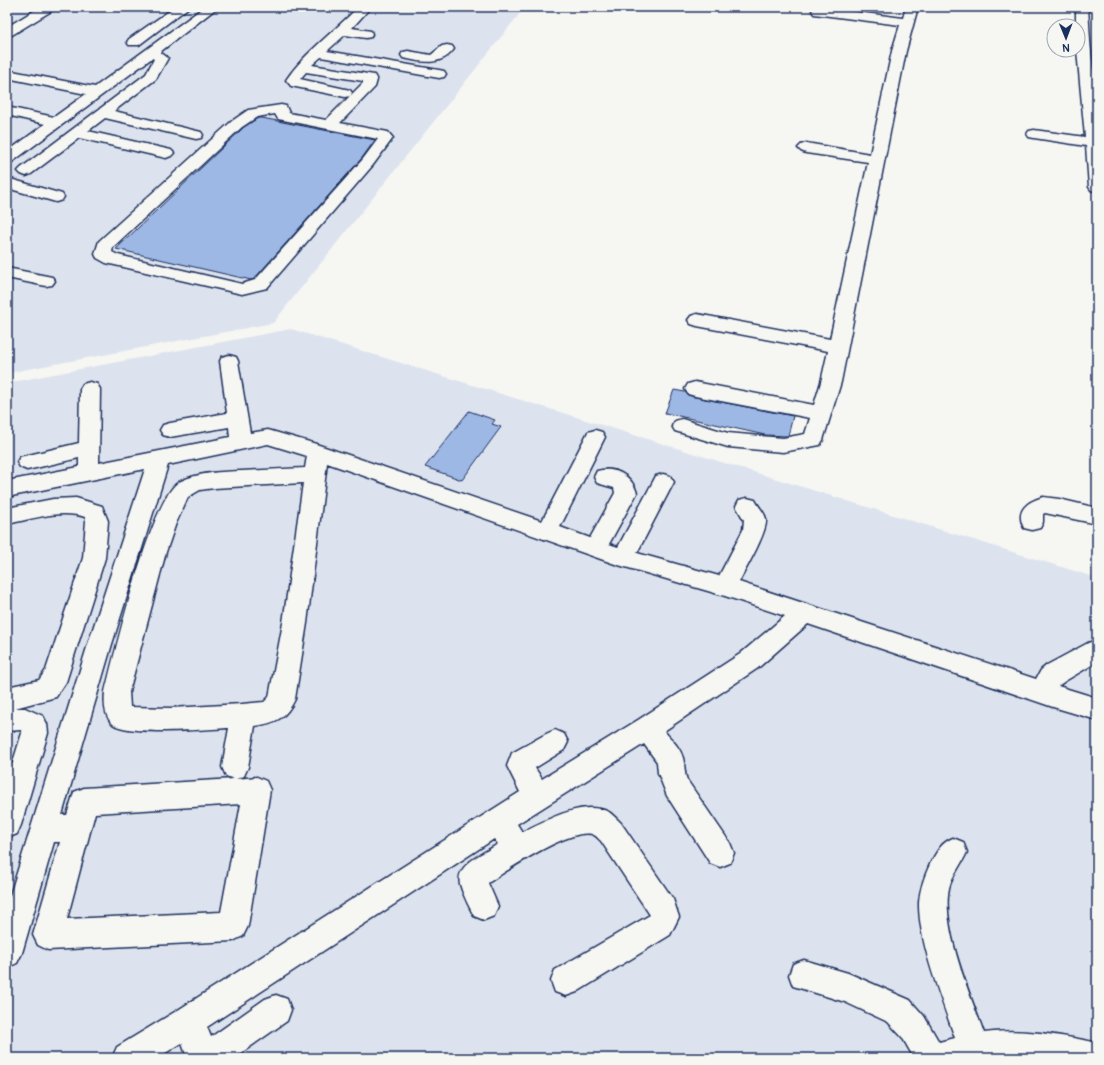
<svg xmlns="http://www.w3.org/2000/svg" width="1104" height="1065" viewBox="0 0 1104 1065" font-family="Pangolin,sans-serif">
<rect width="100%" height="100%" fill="#f6f6f2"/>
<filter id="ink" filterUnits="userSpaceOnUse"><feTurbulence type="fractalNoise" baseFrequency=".025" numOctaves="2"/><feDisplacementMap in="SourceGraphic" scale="8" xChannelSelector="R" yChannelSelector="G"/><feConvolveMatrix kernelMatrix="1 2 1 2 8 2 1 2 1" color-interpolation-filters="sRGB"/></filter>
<g filter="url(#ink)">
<!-- built -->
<g fill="#dce3ee">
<polygon points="7,7 525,7 273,323 7,373"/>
<polygon points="291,329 1097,578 1097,1058 7,1058 7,383"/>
</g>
<!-- building -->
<g fill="#9eb8e5" stroke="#1b2f5e">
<polygon points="258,118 262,118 375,140 362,158 254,279 251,280 116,249 244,127"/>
<polygon points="674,390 685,392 688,395 695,397 793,416 788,436 765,435 665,413"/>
<polygon points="469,411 495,420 492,424 501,427 462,480 425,467"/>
</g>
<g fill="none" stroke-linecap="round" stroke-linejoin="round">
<!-- minor casing -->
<g stroke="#1b2f5e" stroke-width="3">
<g id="minor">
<polygon points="40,7 55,7 53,10 12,35 7,36 7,27"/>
<polygon points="175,7 189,7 139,45 129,45 127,42 129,39"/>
<polygon points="204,7 218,7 160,52 168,58 156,79 114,111 201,132 203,135 201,138 196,139 105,118 88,131 171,150 174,153 171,156 166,158 79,138 31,174 26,176 21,174 18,171 21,168 146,74 154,59 152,58 12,162 7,164 7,152 45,124 7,115 7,107 54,117 86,94 7,78 7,70 95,87"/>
<path d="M358,7H371L352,28L371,31L372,34L371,37L366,38L345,35L327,51L439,70L444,71L446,74L444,77L439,78L321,57L312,65L374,75L377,80L375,87L340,123L388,132L393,138L373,165L267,288L242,294L106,263L97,258L95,254L99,241L232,121L248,110L281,105L286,106L289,113L326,120L363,83V81L306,72L300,79L350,90L352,93L350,96L345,97L291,86L286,80C305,52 334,32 358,7ZM275,114L278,119L378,139L363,159L255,280L242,284L118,255L112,252L113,247L242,127L257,117Z"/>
<polygon points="818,7 903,18 906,7 918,7 906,51 841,382 823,440 820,445 783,452 728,447 675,431 672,426 675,421 682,419 728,433 783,438 805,434 810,418 695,396 688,394 685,389 688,384 695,382 814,405 821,382 828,351 697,326 691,324 688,320 691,316 697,314 830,339 868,162 806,153 801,151 798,148 801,145 806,143 870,154 892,51 900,25 814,14 812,11 814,8"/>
<polygon points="1076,7 1088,7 1090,41 1097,112 1097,192 1091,190 1089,187 1086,146 1034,138 1029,137 1027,134 1029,131 1034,130 1085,137 1077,50 1078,26 1076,26"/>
<path d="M447,45L452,46L454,49C441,67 421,62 403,58L401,55L403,52L408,51L431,55L442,46Z"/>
<polygon points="7,178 62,194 64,197 62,200 56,202 7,188"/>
<polygon points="7,268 52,277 55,281 52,285 46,286 7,278"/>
<path d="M229,355L236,357L238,361L250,433L268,430L313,443L542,521L588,432L595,430L602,432L605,437L560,527L590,538L615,493L614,488L597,483L594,477L597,471C614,466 632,475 637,493L609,544L618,547L656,476L663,474L670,476L674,482L637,553L719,576L743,530L744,520L736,506L739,500L747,498L755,500C758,506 765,513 766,519C768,531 745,570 739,582L1036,679L1041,670L1047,665L1088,643L1097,640V662L1065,681L1058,686L1097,698V720L1053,707L808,624L758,668L664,731C671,739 680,747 683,758C685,765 684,773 687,780L730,843L734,853L730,863L720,867L710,863L667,796L658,773L657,762L644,744L517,824L522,832C545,821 583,799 609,812C613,815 617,819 621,823L673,899L679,917L670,935L577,992L566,996L555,992L551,981L555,970L650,915L601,841C599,840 597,836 594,835C574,825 506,871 488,883L498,906L494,916L484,920L474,916C469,906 463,895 460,884C455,864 485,853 498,844L494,839L207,1027L211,1037L265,999L276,995L287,999L291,1010L287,1021L234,1058H187L182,1043L157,1058H112L117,1047L178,1010L520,792L507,766L512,753L546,734L555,730L564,734L568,742L564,750L535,768L542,779L638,720L740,654L785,616L725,596L615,564L327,463L307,623L295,699C286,718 276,723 255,726L248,767L244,776L236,779L257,777L266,781L270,790L248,926L243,936L233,941L48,950L38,945L33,935L60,842H54L22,953L17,963L7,968V905L88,644L145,469L7,497V481L79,467V458L27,470L20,467L17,462L20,457L79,443L80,389L83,384L90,382L97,384L100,389L99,463L230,437L229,427L170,437L163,435L160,430L163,425L170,423L227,413L220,361L222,357ZM268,444L307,456L305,468C284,469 263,470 242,471C221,472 198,472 179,482C152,496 114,656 105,692C104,702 104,717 113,724C129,736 207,729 229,728L222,767L226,776L234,779L84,788L74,792L67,815H62L112,644L168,465ZM303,483L283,623L269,697L264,702L242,704L171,708L130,707L129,692L166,552L176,523L188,497L200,490L214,488ZM241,804L221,912L67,919L95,813Z"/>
<path d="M1043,497L1059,499L1097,508V524L1045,513L1043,514V522L1040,528L1032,530L1024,528C1015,510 1027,502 1043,497Z"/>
<path d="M76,498L102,506L108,521L105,558L66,682L56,697L15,708H25L43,716L47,724L48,733L21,825L17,834L7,838V781L22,733L21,730L7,731V687L39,680L46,670L83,558L86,521L85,517C61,509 32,519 7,524V508L53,499Z"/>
<path d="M953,838L963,842L967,852C962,864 952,875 949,888C941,928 970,994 984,1033C1022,1028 1057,1035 1094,1042L1097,1043V1058H914L902,1037L888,1022L845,1002L793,986L789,975L793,964L804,960L848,973L910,1000L924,1016L939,1042L955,1038C942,1000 918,941 919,902C920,888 925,875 931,862C938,850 941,843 953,838Z"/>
</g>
</g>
<!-- minor -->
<use href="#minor" fill="#f6f6f2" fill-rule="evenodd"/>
</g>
</g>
<!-- margin -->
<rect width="1104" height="1065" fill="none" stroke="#f6f6f2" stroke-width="24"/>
<rect x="12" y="12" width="1080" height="1041" fill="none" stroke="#1b2f5e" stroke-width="1.5" filter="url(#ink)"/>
<!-- north arrow -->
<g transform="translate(1066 38) rotate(179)"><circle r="19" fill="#f6f6f2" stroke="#9ea6b7"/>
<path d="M0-3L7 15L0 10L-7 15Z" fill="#1b2f5e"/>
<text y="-6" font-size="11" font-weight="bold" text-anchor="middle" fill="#1b2f5e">N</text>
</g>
</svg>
